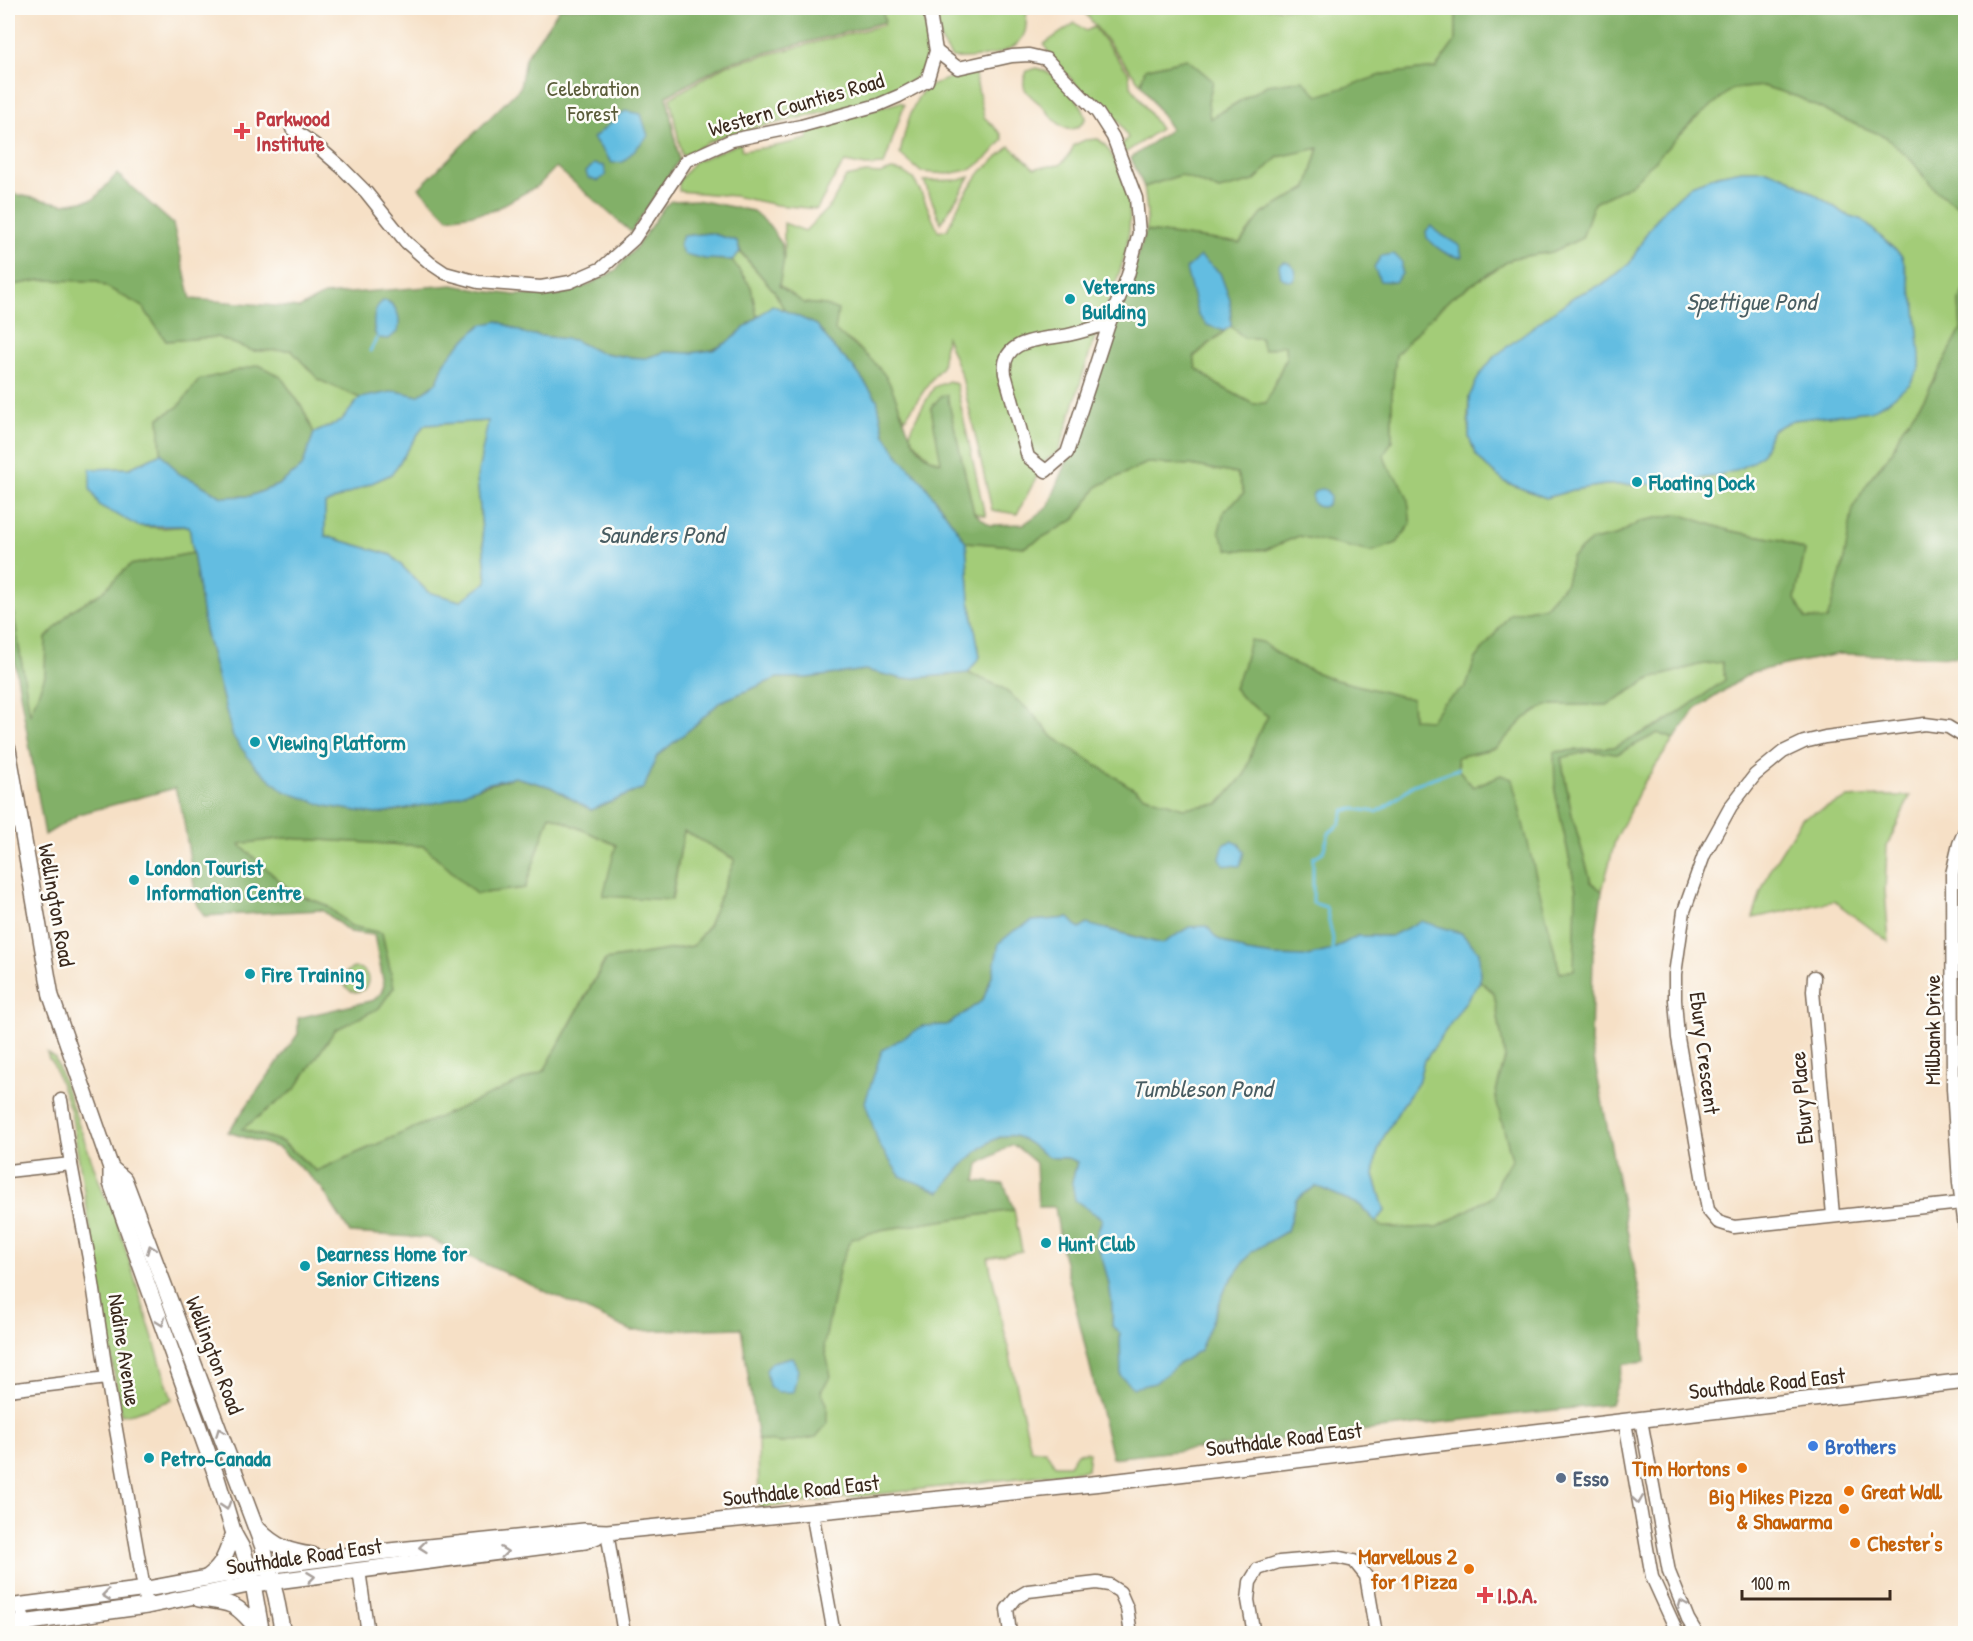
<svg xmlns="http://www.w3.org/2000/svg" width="1973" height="1641" viewBox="0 0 1973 1641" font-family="'Patrick Hand',sans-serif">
<rect width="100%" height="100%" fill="#fdfcf7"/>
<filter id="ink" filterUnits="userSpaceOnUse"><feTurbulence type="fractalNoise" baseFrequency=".0167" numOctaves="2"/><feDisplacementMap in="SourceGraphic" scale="12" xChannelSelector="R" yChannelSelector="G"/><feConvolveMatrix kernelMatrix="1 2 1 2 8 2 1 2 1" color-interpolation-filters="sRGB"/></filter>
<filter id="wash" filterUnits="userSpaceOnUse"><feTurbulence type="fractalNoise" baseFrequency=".008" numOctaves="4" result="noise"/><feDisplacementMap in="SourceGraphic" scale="24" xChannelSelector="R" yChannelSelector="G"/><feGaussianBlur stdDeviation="1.35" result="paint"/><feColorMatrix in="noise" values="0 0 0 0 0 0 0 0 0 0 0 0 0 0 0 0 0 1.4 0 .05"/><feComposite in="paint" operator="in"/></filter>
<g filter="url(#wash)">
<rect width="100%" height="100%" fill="#f6e0c6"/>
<!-- green -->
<g fill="#a3cc78" stroke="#6f7b4b" stroke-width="1.5" fill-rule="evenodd">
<path d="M882,8H924C927,27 932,52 921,71C899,107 766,121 723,136C709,141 696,150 682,156L670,98L727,65L884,25Z"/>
<path d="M934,8H1027C1026,15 1027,24 1025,32C1017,56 974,59 952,58L940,39Z"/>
<polygon points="1081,8 1456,8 1456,40 1436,68 1385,74 1318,97 1267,85 1209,119 1208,102 1213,81 1187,59 1145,69 1141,84"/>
<polygon points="1075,23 1086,31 1094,27 1129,73 1130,84 1160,129 1125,153 1121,145 1128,138 1118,120 1109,122 1050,55 1044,44"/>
<path d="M1037,68C1056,73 1081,99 1086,118C1069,144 1055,119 1042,106C1037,101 1028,95 1025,89C1022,82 1025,77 1027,71Z"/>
<path d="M974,70L984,117L1001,134L1003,140L989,156L972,169L948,174L921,172L900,154C904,135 910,107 922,92C930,83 962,74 974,70Z"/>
<path d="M1763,86L1798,97L1834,115L1887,137L1912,161L1936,191L1965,211L1966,290L1959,301L1961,330L1925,397L1901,430L1892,452L1872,476L1848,541L1836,595L1827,620L1806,619L1795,599L1805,551L1782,540L1731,531L1641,521L1616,536L1591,541L1572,557L1566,583L1545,606L1510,614L1475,660L1466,687L1444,703L1432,720H1413L1412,699L1332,679L1288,661L1262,642L1250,640L1243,667L1234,688L1245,701L1268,716L1256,739L1245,774L1219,804L1183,808L1145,796L1054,738L1030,711L1001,687L968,673L980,657L970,601L966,542L1025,547L1074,520L1098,486L1147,463L1191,465L1237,474L1244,493L1224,511L1265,550L1299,536L1371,551L1400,483L1387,468L1383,455L1392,441V392L1396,355L1421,327L1452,297L1513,258L1552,252L1582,238L1594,203L1631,185L1693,121L1732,89ZM1742,170H1766L1787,177L1847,215L1862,220L1902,256L1916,309L1920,367L1870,411L1793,420L1772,430L1762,454L1734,471L1711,477L1660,484L1605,485L1573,490L1546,498L1505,482L1488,468L1476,455L1469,437L1468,417L1469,397L1493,358L1575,296L1607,282L1630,263L1646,234L1661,213L1692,185L1718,175Z"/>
<polygon points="900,102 904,105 884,165 866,166 845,162 834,178 817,209 777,205 734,196 679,191 679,181 694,162 740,143 742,151 776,146 808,139 807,129"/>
<path d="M1098,139C1109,146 1112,156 1118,168C1147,226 1116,279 1096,334C1083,372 1072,412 1059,451L1045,461L1017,514L992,510L962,377L946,337L942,367L933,377L905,419L886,377L856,345L835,331L825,305L804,303L779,285L784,259V223L805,231L831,205L846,177L866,173L880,174L892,170L903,172L913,179L921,192L938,231L947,230L961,200L979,174L1010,146L1034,168L1060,165L1070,154L1074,145L1085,140Z"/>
<polygon points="1319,147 1307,188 1262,214 1240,243 1146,231 1147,211 1144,187 1181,175 1219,190 1253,181 1278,157"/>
<polygon points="970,177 941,223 924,181 960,180"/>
<polygon points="740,252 774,291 785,311 772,306 757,317 751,287 732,260"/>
<polygon points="41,280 96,281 143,307 166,341 217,337 253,351 291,350 319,380 360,398 341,421 314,433 302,407 281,377 259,366 200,380 178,407 159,418 161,453 130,468 91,469 138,526 163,528 189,526 193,553 131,565 101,593 72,610 46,638 45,676 30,715 8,579 8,286"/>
<polygon points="1231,326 1244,338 1260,338 1285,345 1286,358 1266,403 1253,404 1218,385 1196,368 1194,357"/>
<polygon points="949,381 956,384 983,507 986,516 974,513 947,395 931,408 942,462 931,460 909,436 916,418 934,387"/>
<polygon points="489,421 477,478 487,582 460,601 428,592 391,555 325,536 325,504 392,474 424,425"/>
<polygon points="1722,661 1725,680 1670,719 1615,747 1555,752 1555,791 1576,890 1575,970 1560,973 1535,874 1501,775 1473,787 1458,769 1457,757 1496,748 1525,718 1547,705 1607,705 1650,679 1698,665"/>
<polygon points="1658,733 1674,739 1643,784 1615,841 1602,891 1591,882 1572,815 1561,757 1591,751 1617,754"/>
<polygon points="1877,796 1910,796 1887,846 1885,891 1889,942 1834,901 1753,918 1761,892 1771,868 1802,818 1848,798"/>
<polygon points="550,815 616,845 672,900 684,830 735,860 708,926 693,946 605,960 544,1071 316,1171 283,1142 242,1129 295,1089 335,1030 379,1008 394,987 382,934 351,926 326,905 292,892 238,844 285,838 424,846 476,894 525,888"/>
<circle cx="356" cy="980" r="12"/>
<polygon points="1480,981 1494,993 1505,1058 1495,1096 1512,1159 1499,1179 1493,1196 1438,1227 1411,1228 1383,1227 1376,1222 1385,1211 1374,1175 1376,1157 1383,1138 1400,1109 1418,1083 1423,1063"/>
<polygon points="47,1053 55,1058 106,1200 112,1205 172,1400 133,1413 121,1415 71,1112 52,1061 49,1059"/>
<polygon points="1014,1210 1022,1251 988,1258 1031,1450 1045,1450 1055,1465 1069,1465 1077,1453 1089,1452 1087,1470 759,1508 758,1440 783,1443 827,1404 821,1392 824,1345 840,1265 851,1239 880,1230"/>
</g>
<!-- forest -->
<g fill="#82b068" stroke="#5e6d43" stroke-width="1.5" fill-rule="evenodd">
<polygon points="560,8 882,8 885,22 727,63 667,96 679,160 631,232 556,167 539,185 492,211 448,218 419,188 520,88 525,58"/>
<path d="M1456,8H1965V211L1936,191L1912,161L1886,137L1834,115L1798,97L1763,86L1732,89L1693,121L1631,185L1594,203L1582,238L1552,252L1513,258L1452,297L1421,327L1396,355L1392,392V441L1384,455C1388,474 1400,478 1406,494C1410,503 1409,515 1411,524L1397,543L1371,552L1299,536L1265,550H1228L1219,531L1224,511L1244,493L1237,474L1191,465L1147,463L1098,486L1074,520L1025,547L966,542L922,481L900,458L884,433L877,399L854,368L834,348L817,325L785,311L774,291L741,252L737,241L710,233L683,236L705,259L732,260L751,287L757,317L726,343L712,350L690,353L665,352L646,358L627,357L598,352L573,340L526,334L498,321L445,362L437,382L418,396L396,391L360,398L319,380L291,350L253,351L217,337L166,341L143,307L96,281L41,280L8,286V193L64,204L94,199L117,174L173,224L191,299L299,308L324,295L453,285L484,291L515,295H558L586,286L615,271L637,246L664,207L671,201L697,200L753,211L769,225L781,243L784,259L779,286L804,303L825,305L838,310L835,331C852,343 874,359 886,377C904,404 904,454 941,462L931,408L941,396L947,395L974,513L990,525L1024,524L1048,507L1081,428L1107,345L1146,231L1240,243L1262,214L1307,188L1319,148L1278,157L1254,181L1219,190L1181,175L1144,187L1131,158L1171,129L1141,84L1145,69L1187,59L1213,81L1208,102L1210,119L1267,85L1303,80L1318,96L1385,74L1436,68L1456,40ZM1230,300L1231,326L1244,338H1260L1264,350L1285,345L1286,358L1266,403L1253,404L1218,385L1196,368L1194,356L1224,331ZM387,301C398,307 400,319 398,331L374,332L375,316Z"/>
<path d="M1965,290V657L1838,654L1752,672L1696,709L1674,739L1658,733L1617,754L1590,751L1561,758L1572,815L1591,882L1602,891L1593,954L1591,1043L1643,1312L1645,1362L1624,1364L1611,1404L1112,1458L1061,1246L1055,1207H1038L1036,1163L1018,1148L1011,1145L979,1164L976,1181L1004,1184L1014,1210L880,1230L851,1239L840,1265L824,1345L831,1376L821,1391L827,1404V1424L816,1437L783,1443L758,1440L741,1328L632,1331L428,1238L350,1233L321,1187L279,1148L228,1132L298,1034V1018L374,1000L381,993L384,985L374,935L350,932L322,910L204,916L197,904L183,816L175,788L79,814L45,835L8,624V579L30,714L45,676L46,638L72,610L101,593L130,565L193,553L205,630L233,737L326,806L376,814L407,809L515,777L551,787L591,810L644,788L657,756L694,726L720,702L777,678H807L865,670L904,679L968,673L1001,687L1030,711L1054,738L1145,796L1183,808L1219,804L1245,774L1256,739L1268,716L1245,701L1234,688L1243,667L1250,640L1262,642L1288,661L1332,679L1412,699L1413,719L1431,720L1443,703L1466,687L1475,660L1510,614L1545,606L1566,583L1572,557L1591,541L1616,536L1641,521L1679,514L1731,531L1782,540L1805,551L1795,599L1806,619L1827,620L1843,566L1853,507L1872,476L1892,452L1901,430L1925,397L1961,330L1959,301ZM1722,662L1725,680L1670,719L1615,747L1554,752L1555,791L1576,890L1574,970L1560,973L1512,779L1501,775L1473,787L1458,769L1457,757L1496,748L1525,718L1547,705H1607L1650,679L1698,665ZM550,815L616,845L603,896L671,900L684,831L735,859L708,926L693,946L606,960L544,1071L316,1171L282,1142L242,1129L295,1089L335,1030L379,1008L394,987L382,933L351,926L326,905L292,892L239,844L285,838L424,846L476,894L525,888ZM1068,918L1080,929H1108L1163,944L1216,938L1247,952L1274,956L1304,957L1332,950L1357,936H1391L1421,922L1461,933L1479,952L1480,981L1494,993L1505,1058L1495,1096L1512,1159L1499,1179L1493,1196L1438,1227L1411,1228L1383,1227L1376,1222L1360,1205L1316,1186L1296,1199L1287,1231L1251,1252L1227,1285L1200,1350L1177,1365L1121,1376L1120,1333L1112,1326C1114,1297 1106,1266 1095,1240L1102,1219L1072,1182L1077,1162C1065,1155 1062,1160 1051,1157C1040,1155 1029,1139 1015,1136C989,1130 955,1174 940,1191L923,1026L947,1025L983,1000L993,973L1033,921Z"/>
<polygon points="259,365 281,377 302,407 314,433 302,467 278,485 250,496 222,497 193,480 179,474 161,453 159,418 178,407 199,380"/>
</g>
<!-- water -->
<g fill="#64bde1" stroke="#507480" stroke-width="1.5" fill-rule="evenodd">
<polygon points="625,111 641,114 648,136 623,162 612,163 593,138"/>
<polygon points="594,164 604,166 606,175 598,181 588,178 586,172"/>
<polygon points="1742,170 1766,170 1787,177 1847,215 1862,220 1902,256 1916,309 1920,356 1920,367 1910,384 1887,402 1870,411 1793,420 1772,430 1762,454 1751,463 1734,471 1711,477 1660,484 1605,485 1573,490 1546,498 1505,482 1488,468 1476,455 1469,437 1469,397 1479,376 1493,358 1522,335 1575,296 1607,282 1630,263 1646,234 1661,213 1691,185 1718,175"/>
<path d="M1431,226L1437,232L1460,246L1462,257C1447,257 1437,248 1427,238L1426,231Z"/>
<polygon points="710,233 737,241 740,252 732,260 705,259 684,254 679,245 683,236"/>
<polygon points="1394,254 1402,262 1402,274 1395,282 1380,281 1374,267 1381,256"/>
<polygon points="1200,256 1220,273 1230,300 1231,326 1224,331 1207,325 1198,315 1186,269"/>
<path d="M1283,262C1294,262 1295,269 1295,278C1290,283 1287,281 1281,277L1279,265Z"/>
<path d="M383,301H387C398,307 401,319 398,331L389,339L377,338C372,327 372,308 383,301Z"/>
<path d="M772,305L817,325L834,348L854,368L877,399L884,433L900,458L922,481L966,542L970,601L980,657L968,673L904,679L865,670L807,678H777L720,702L694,726L657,756L644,788L591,810L551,787L515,777L486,784L445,801L376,814L326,806L284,791L255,766L233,737L205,630L189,526H138L100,506L90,489V469L130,468L161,453L179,474L193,480L222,497L250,496L278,485L302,467L314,433L341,421L360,398L396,391L418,396L437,382L445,362L457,347L481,325L498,321L526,334L574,340L598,352L627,357L646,358L665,352L690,353L713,350L726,343ZM488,421L477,478L487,582L460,601L428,592L391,555L325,536V504L392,474L424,425Z"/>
<circle cx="1321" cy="498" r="9"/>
<polygon points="1231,841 1240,844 1244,852 1240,866 1224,865 1220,858 1224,844"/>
<path d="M1069,918L1080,929L1087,924L1162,944L1189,927L1207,926L1216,938L1247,952L1274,956L1304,957L1332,950L1357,936H1391L1421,921L1461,933L1479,952L1480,981L1423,1063L1418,1083L1400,1109L1383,1138L1376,1157L1374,1176L1385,1211L1376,1222L1360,1205L1316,1186L1296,1199L1287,1231L1251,1252L1227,1285L1200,1350L1177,1365L1155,1383L1133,1388L1121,1376L1120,1333L1112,1326C1114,1297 1106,1266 1095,1240L1102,1219L1075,1200L1072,1182L1077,1162C1063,1154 1062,1160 1050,1157C1040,1155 1029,1139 1015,1136C988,1130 955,1174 940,1192L900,1176L879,1145L865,1102L882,1050L923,1026L947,1025L983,1000L993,973L999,943L1015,930L1033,921Z"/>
<polygon points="792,1357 798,1370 793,1392 777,1392 769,1386 766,1370 772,1362"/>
</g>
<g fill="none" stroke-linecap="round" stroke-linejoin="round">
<!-- stream -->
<g stroke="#64bde1" stroke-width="3">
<polyline points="370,351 377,338"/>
<polyline points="1332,950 1333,939 1326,907 1313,903 1313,858 1323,852 1329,833 1340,824 1344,810 1356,809 1377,812 1391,803 1413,785 1458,769"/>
</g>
</g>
</g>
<g filter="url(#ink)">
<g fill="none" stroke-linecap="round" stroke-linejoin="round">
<!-- minor casing -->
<g stroke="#7c6a59" stroke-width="15">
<g id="minor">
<path d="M936,51L958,68L1012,56L1029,55L1046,59L1097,112L1113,137L1136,198L1139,233L1128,275L1109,324L1067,453L1046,471L1028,457L1005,374C1000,337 1044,340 1068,335C1082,332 1096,327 1109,324"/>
<polyline points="292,129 318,147 341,167 366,192 406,242 430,263 445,273 478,282 541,287 570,282 602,268 634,239 686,161 732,140 801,126 878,105 899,96 927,81 936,51 929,8"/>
<polyline points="1966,828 1959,844 1952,874 1953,1088 1959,1183 1966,1234"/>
<polyline points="1814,977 1813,991 1833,1215"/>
<polyline points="61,1100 71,1164 90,1264 107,1378 147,1606"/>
<polyline points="8,1171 71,1164"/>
<polyline points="1962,1203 1734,1227 1718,1222 1708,1210 1678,1038 1675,1000 1675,974 1684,911 1704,855 1731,806 1755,775 1783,752 1804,742 1825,737 1925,724 1948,727 1966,738"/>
<polyline points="8,1390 107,1378"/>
<polyline points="1641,1420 1669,1572 1688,1619 1697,1634"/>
<polyline points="1625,1422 1652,1577 1678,1634"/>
<polyline points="812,1512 834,1634"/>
<polyline points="607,1532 624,1634"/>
<polyline points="359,1570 368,1634"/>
<polyline points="21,1605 26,1634"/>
<polyline points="1010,1634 1007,1609 1016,1598 1028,1591 1097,1583 1109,1585 1120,1592 1127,1608 1131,1634"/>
<polyline points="1254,1634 1248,1600 1250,1582 1258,1569 1279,1562 1336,1557 1354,1561 1366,1576 1376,1634"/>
</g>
</g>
<!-- major casing -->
<g stroke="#7c6a59" stroke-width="18">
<g id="major">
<polyline points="8,749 51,996 111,1168 111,1183 216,1475 234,1534 243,1550 253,1584 262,1634"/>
<polyline points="111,1168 124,1179 263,1547 276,1597 283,1634"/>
<path d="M259,1530C275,1547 290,1552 312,1555"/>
<path d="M206,1578C225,1566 225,1553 234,1534"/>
<path d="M199,1599C238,1603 236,1605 261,1633"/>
<polyline points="8,1607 147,1589 282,1564 360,1554 584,1531 607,1532 1102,1483 1966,1381"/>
<polyline points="8,1625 147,1606 253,1584 585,1541 597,1536"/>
</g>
</g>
<!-- minor -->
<use href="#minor" stroke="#fff" stroke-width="12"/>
<!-- major -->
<use href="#major" stroke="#fff" stroke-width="15"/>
</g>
<!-- one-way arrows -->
<defs><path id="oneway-chevron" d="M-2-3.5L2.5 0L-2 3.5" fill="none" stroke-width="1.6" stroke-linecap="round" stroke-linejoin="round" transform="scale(1.5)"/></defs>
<g stroke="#a79f9a">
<use href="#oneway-chevron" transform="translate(151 1249) rotate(-111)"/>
<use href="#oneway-chevron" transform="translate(161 1322) rotate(70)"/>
<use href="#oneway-chevron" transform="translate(220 1432) rotate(-111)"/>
<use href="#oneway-chevron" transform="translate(1638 1500) rotate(81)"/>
<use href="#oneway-chevron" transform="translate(226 1506) rotate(73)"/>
<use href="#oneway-chevron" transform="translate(423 1547) rotate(174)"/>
<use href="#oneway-chevron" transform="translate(504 1552) rotate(-7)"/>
<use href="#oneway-chevron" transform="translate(311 1577) rotate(-7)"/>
<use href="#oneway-chevron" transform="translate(106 1595) rotate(173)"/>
<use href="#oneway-chevron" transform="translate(1682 1604) rotate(-112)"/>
</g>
</g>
<!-- markers -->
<g fill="#e0444e" stroke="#fdfcf7" stroke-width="2">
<path d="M239 122h6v6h6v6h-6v6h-6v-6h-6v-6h6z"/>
<path d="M1482 1586h6v6h6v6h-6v6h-6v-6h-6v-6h6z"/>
</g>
<g fill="#0f9aa8" stroke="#fdfcf7" stroke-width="2">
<circle cx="1070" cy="299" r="6"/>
<circle cx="1637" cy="482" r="6"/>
<circle cx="255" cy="742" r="6"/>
<circle cx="134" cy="880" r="6"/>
<circle cx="250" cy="974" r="6"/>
<circle cx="1046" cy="1243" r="6"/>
<circle cx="305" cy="1266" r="6"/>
<circle cx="149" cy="1458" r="6"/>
</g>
<circle fill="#3f7fe0" stroke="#fdfcf7" stroke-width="2" cx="1813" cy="1446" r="6"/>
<g fill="#e8710a" stroke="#fdfcf7" stroke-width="2">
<circle cx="1742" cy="1468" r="6"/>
<circle cx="1849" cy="1491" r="6"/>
<circle cx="1844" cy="1509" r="6"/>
<circle cx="1855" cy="1543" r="6"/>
<circle cx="1469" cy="1569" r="6"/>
</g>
<circle fill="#5c6f8a" stroke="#fdfcf7" stroke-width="2" cx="1561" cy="1478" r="6"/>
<g text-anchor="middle" stroke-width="5" stroke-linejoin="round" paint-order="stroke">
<!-- park labels -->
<g font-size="22" fill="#5a5b39" stroke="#fdfcf7">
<text x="593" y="96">Celebration<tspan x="593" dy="25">Forest</tspan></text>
</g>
<!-- street labels -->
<g font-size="22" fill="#3b2a1e" stroke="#fdfcf7">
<text transform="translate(796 104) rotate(-16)" y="8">Western Counties Road</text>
<text transform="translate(57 905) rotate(80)" y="8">Wellington Road</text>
<text transform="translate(1932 1030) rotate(-90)" y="8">Millbank Drive</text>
<text transform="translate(1705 1053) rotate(83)" y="8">Ebury Crescent</text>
<text transform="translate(1801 1098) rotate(-95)" y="8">Ebury Place</text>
<text transform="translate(125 1350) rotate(81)" y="8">Nadine Avenue</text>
<text transform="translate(215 1355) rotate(69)" y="8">Wellington Road</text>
<text transform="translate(1767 1383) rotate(-6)" y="8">Southdale Road East</text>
<text transform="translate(1284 1439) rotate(-7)" y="8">Southdale Road East</text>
<text transform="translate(801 1490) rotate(-6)" y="8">Southdale Road East</text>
<text transform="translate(304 1556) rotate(-8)" y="8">Southdale Road East</text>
</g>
<!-- health labels -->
<g font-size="22" font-weight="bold" fill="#be3a42" stroke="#fdfcf7" text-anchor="start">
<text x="256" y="126">Parkwood<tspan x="256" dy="25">Institute</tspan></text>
<text x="1497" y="1603">I.D.A.</text>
</g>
<!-- culture labels -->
<g font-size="22" font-weight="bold" fill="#0d838f" stroke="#fdfcf7" text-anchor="start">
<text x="1082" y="294">Veterans<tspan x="1082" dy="25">Building</tspan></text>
<text x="1649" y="490">Floating Dock</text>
<text x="267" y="750">Viewing Platform</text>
<text x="146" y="875">London Tourist<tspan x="146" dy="25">Information Centre</tspan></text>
<text x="262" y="982">Fire Training</text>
<text x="1058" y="1251">Hunt Club</text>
<text x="317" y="1261">Dearness Home for<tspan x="317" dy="25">Senior Citizens</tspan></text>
<text x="161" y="1466">Petro-Canada</text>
</g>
<!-- shop labels -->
<g font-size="22" font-weight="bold" fill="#366cbe" stroke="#fdfcf7" text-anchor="start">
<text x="1825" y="1454">Brothers</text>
</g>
<!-- food labels -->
<g font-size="22" font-weight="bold" fill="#c56008" stroke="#fdfcf7" text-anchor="end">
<text x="1730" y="1476">Tim Hortons</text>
<text x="1861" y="1499" text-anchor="start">Great Wall</text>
<text x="1832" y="1504">Big Mikes Pizza<tspan x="1832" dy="25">&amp; Shawarma</tspan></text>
<text x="1867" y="1551" text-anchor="start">Chester's</text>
<text x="1457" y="1564">Marvellous 2<tspan x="1457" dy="25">for 1 Pizza</tspan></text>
</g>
<!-- service labels -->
<g font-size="22" font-weight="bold" fill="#4e5e75" stroke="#fdfcf7" text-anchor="start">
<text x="1573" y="1486">Esso</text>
</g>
<!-- water labels -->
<g font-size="24" font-style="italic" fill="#495d62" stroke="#fdfcf7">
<text x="1751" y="310">Spettigue Pond</text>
<text x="661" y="543">Saunders Pond</text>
<text x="1202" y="1097">Tumbleson Pond</text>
</g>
</g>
<!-- margin -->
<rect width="1973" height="1641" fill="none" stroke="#fdfcf7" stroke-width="30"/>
<!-- scale -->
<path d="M1742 1590v9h148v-9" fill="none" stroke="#3b2a1e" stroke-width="3"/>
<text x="1751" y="1590" font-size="18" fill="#3b2a1e" stroke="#fdfcf7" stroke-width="4.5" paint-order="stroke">100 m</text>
</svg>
